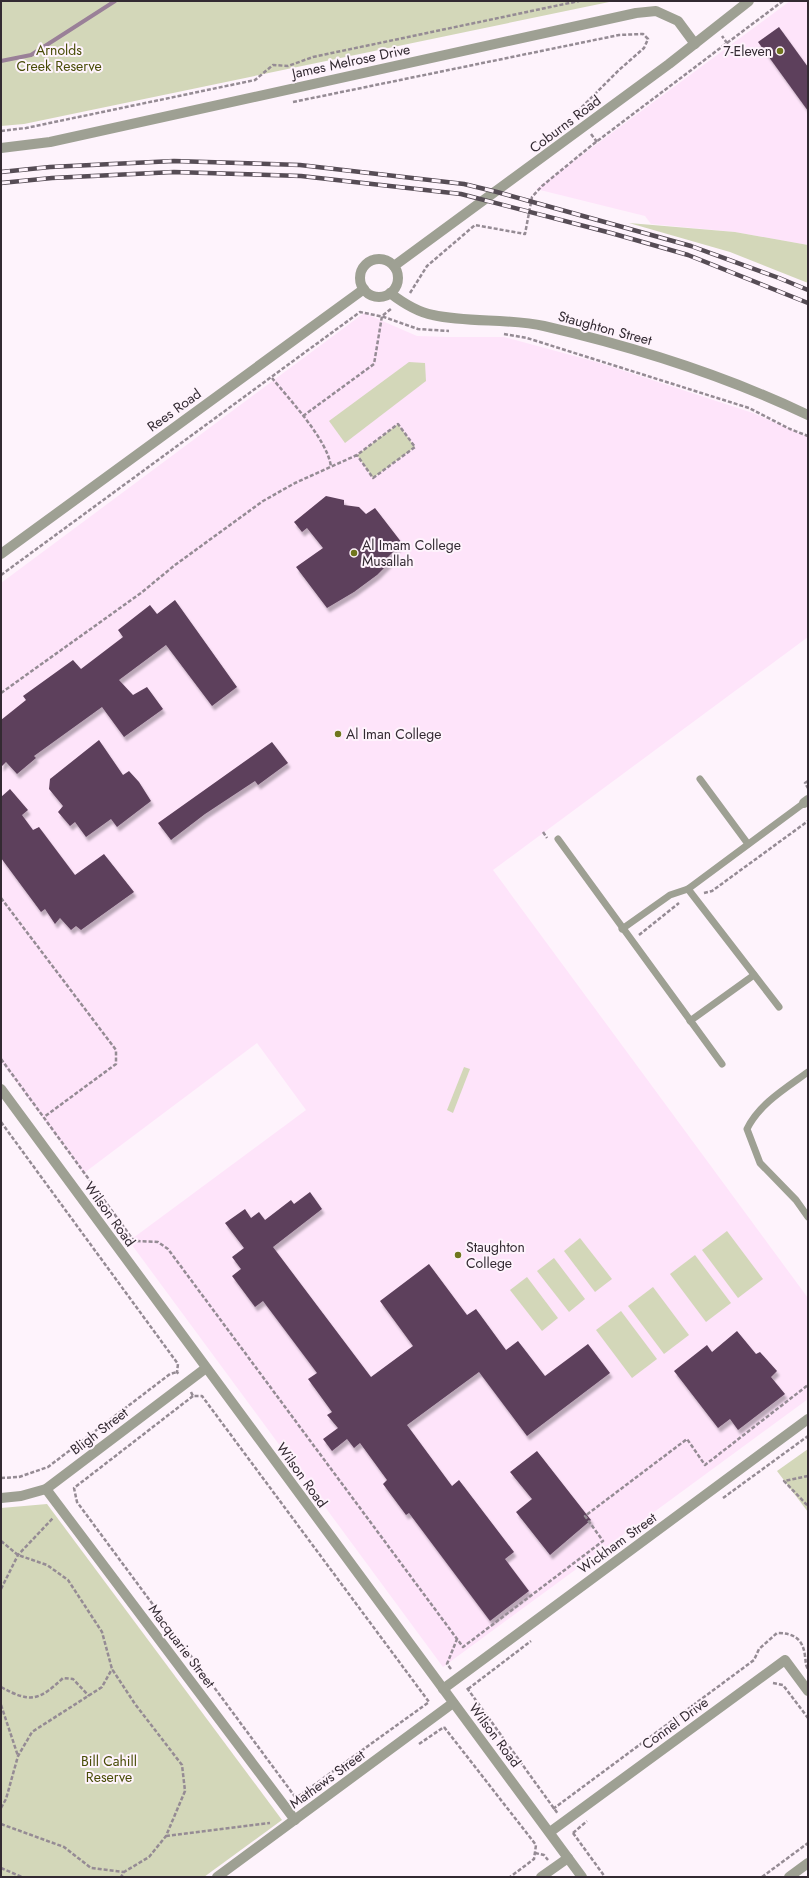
<svg xmlns="http://www.w3.org/2000/svg" width="809" height="1878" viewBox="0 0 809 1878" font-family="Jost,sans-serif">
<defs>
<filter id="shadow"><feDropShadow dx="2.5" dy="4.5" stdDeviation="1" flood-color="#0004"/></filter>
</defs>
<rect width="100%" height="100%" fill="#fef3fc"/>
<!-- built -->
<g fill="#fee4fa">
<polygon points="790,1 808,1 808,245 735,232 651,224 645,216 536,189"/>
<polygon points="364,313 417,336 447,337 504,337 600,363 753,413 808,437 808,637 493,870 808,1298 808,1399 443,1667 129,1241 306,1110 257,1043 84,1173 1,1062 1,583"/>
</g>
<!-- green -->
<g fill="#d3d7b9">
<polygon points="1,1 614,1 24,124 1,126"/>
<polygon points="629,223 735,232 808,245 808,283 730,252"/>
<polygon points="409,362 425,363 426,381 345,443 329,421"/>
<polygon points="398,424 415,447 373,478 357,455"/>
<polygon points="464,1067 470,1069 453,1113 447,1110"/>
<polygon points="727,1231 763,1279 738,1298 702,1250"/>
<polygon points="580,1238 612,1279 595,1292 564,1251"/>
<polygon points="695,1255 731,1303 706,1322 670,1274"/>
<polygon points="554,1258 585,1299 569,1312 537,1271"/>
<polygon points="527,1277 558,1318 542,1331 510,1290"/>
<polygon points="653,1287 689,1335 664,1354 628,1306"/>
<polygon points="621,1311 657,1359 632,1378 596,1330"/>
<polygon points="808,1449 808,1512 777,1471"/>
<polygon points="47,1504 282,1820 204,1877 1,1877 1,1508"/>
</g>
<g fill="none" stroke-linecap="round" stroke-linejoin="round">
<!-- stream -->
<polyline stroke="#9a8098" stroke-width="4" points="1,61 31,55 115,1"/>
</g>
<!-- building -->
<g fill="#5d415b" filter="url(#shadow)">
<polygon points="779,27 808,67 808,111 758,42"/>
<polygon points="326,496 344,500 344,505 359,507 366,514 375,508 402,543 387,558 389,563 377,575 354,592 327,608 296,567 323,548 307,528 302,532 294,522"/>
<polygon points="175,600 237,687 212,706 166,645 119,680 133,695 147,687 163,709 124,737 102,707 34,756 36,758 17,774 6,762 1,767 1,720 26,700 23,696 73,660 81,669 123,637 118,630 150,605 157,614"/>
<polygon points="99,740 123,775 129,771 139,782 151,801 117,827 111,819 86,837 75,822 70,826 58,812 63,806 49,789 50,779"/>
<polygon points="272,742 288,763 258,785 255,781 205,814 171,840 158,823"/>
<polygon points="10,789 28,810 22,815 33,830 39,827 75,875 104,854 134,892 81,930 76,926 71,930 60,918 55,924 45,909 41,912 1,858 1,797"/>
<polygon points="310,1192 322,1209 273,1247 371,1377 413,1346 380,1301 429,1264 467,1315 476,1309 506,1350 518,1341 545,1376 588,1344 610,1373 527,1436 479,1372 407,1425 452,1486 459,1480 514,1552 505,1559 529,1591 490,1621 409,1513 406,1515 383,1484 387,1480 360,1443 354,1448 347,1439 332,1451 323,1439 338,1428 327,1415 332,1412 308,1379 317,1373 263,1301 255,1307 232,1276 241,1269 232,1257 244,1248 225,1223 245,1209 251,1218 259,1212 265,1220 291,1200 294,1204"/>
<polygon points="737,1331 756,1354 760,1352 777,1371 771,1377 785,1394 738,1430 730,1419 718,1428 674,1371 707,1345 712,1352"/>
<polygon points="537,1451 591,1520 550,1555 516,1512 532,1499 510,1472"/>
</g>
<g fill="none" stroke-linecap="round" stroke-linejoin="round">
<!-- path -->
<g stroke="#958b94" stroke-width="2.5" stroke-dasharray="4 2" stroke-linecap="butt">
<polyline points="727,43 783,1"/>
<polyline points="293,102 619,35 643,34 648,39 644,48 619,70 578,111 579,117"/>
<polyline points="1,131 26,128 255,80 273,65 288,66 313,57 579,1"/>
<polyline points="591,134 597,142"/>
<polyline points="410,293 427,266 475,225 525,234 532,197 542,186 592,145 727,43 722,36"/>
<polyline points="504,334 527,338 749,408 790,429 808,436"/>
<path d="M272,378C289,399 328,440 331,467"/>
<polyline points="303,416 374,364 382,316 392,308"/>
<polyline points="1,575 360,312 384,317 418,329 449,331"/>
<polyline points="1,693 141,593 175,565 263,501 295,483 357,455 398,424 415,447 373,478 357,455"/>
<polyline points="808,781 805,783 808,788"/>
<polyline points="543,832 547,838"/>
<polyline points="704,893 712,891 808,821"/>
<polyline points="1,898 116,1050 116,1064 44,1117"/>
<polyline points="639,935 679,903"/>
<polyline points="1,1059 134,1241 158,1242 168,1249 463,1647 603,1541 585,1516 687,1439 705,1465 808,1385"/>
<polyline points="1,1122 178,1364 177,1372 179,1375"/>
<polyline points="191,1392 193,1396 202,1396 429,1702 296,1798 296,1801"/>
<polyline points="193,1396 74,1488 77,1502 296,1798"/>
<polyline points="808,1476 784,1481 808,1506"/>
<polyline points="1,1478 19,1477 48,1467 170,1374 177,1372"/>
<polyline points="723,1498 808,1436"/>
<polyline points="1,1541 18,1555 47,1565 68,1580 102,1632 112,1669 135,1704 182,1765 185,1791 166,1836 149,1857 124,1872 121,1877"/>
<polyline points="1,1589 18,1555 53,1518"/>
<polyline points="451,1669 447,1664 457,1639"/>
<polyline points="773,1683 783,1685 808,1718"/>
<path d="M1,1687C30,1703 39,1701 63,1678L73,1679L89,1696"/>
<polyline points="467,1688 558,1814"/>
<polyline points="468,1689 531,1641"/>
<polyline points="1,1705 18,1756"/>
<polyline points="444,1727 536,1845 534,1859 510,1877"/>
<polyline points="419,1744 444,1727"/>
<polyline points="1,1808 6,1799 18,1756 32,1732 102,1687 112,1669"/>
<path d="M553,1809L754,1660L759,1649L777,1633C794,1633 803,1639 805,1656C806,1662 805,1664 808,1669"/>
<polyline points="1,1824 64,1847 91,1868 124,1872"/>
<polyline points="573,1833 587,1821"/>
<polyline points="573,1833 605,1877"/>
<polyline points="166,1836 270,1823"/>
<polyline points="535,1853 544,1855 548,1860"/>
<polyline points="1,1868 22,1877"/>
<polyline points="762,1877 808,1843"/>
</g>
<!-- service -->
<g stroke="#9ea093" stroke-width="7">
<polyline points="700,779 748,844"/>
<polyline points="558,839 722,1064"/>
<polyline points="688,889 779,1007"/>
<polyline points="622,929 670,895 688,889 804,803"/>
<polyline points="690,1021 754,975"/>
<path d="M808,1072C786,1088 759,1104 747,1129L760,1163L796,1200L808,1217"/>
</g>
<!-- minor -->
<g stroke="#9ea093" stroke-width="10">
<polyline points="1,148 50,142 636,13 656,11 678,21 695,44"/>
<path d="M390,293C403,303 417,312 433,315C469,323 508,318 544,326C635,347 724,375 808,415"/>
<polyline points="804,803 808,800"/>
<polyline points="46,1489 295,1820"/>
<polyline points="1,1498 21,1496 46,1489 206,1368"/>
<polyline points="443,1689 808,1419"/>
<polyline points="550,1832 785,1660 808,1691"/>
<polyline points="217,1877 453,1703"/>
<polyline points="541,1877 568,1858"/>
<polyline points="789,1877 808,1863"/>
</g>
<!-- tertiary -->
<g stroke="#9ea093" stroke-width="10">
<circle cx="379" cy="278" r="19"/>
<polyline points="394,266 669,64 749,1"/>
<polyline points="1,554 364,289"/>
<polyline points="1,1089 582,1877"/>
</g>
<!-- rail casing -->
<g stroke="#564c55" stroke-width="4.5">
<g id="rail">
<polyline points="1,172 50,167 174,161 300,165 464,184 497,192 691,246 779,278 808,290"/>
<polyline points="1,183 52,178 174,172 301,176 461,194 611,233 688,255 808,303"/>
</g>
</g>
<!-- rail -->
<use href="#rail" stroke="#fef3fc" stroke-width="3" stroke-dasharray="9" stroke-linecap="butt"/>
</g>
<!-- markers -->
<g fill="#70761e" stroke="#fef3fc" stroke-width="1.5">
<circle cx="780" cy="51" r="4"/>
<circle cx="354" cy="553" r="4"/>
<circle cx="338" cy="734" r="4"/>
<circle cx="458" cy="1255" r="4"/>
</g>
<g text-anchor="middle" stroke-width="4" stroke-linejoin="round" paint-order="stroke">
<!-- park labels -->
<g font-size="14" fill="#484c06" stroke="#fef3fc">
<text x="59" y="55">Arnolds<tspan x="59" dy="16">Creek Reserve</tspan></text>
<text x="109" y="1766">Bill Cahill<tspan x="109" dy="16">Reserve</tspan></text>
</g>
<!-- poi labels -->
<g font-size="14" fill="#332a32" stroke="#fef3fc" text-anchor="start">
<text x="772" y="56" text-anchor="end">7-Eleven</text>
<text x="362" y="550">Al Imam College<tspan x="362" dy="16">Musallah</tspan></text>
<text x="346" y="739">Al Iman College</text>
<text x="466" y="1252">Staughton<tspan x="466" dy="16">College</tspan></text>
</g>
<!-- street labels -->
<g font-size="14" fill="#332a32" stroke="#fef3fc">
<text transform="translate(351 61) rotate(-12)" y="5">James Melrose Drive</text>
<text transform="translate(565 124) rotate(-37)" y="5">Coburns Road</text>
<text transform="translate(605 328) rotate(15)" y="5">Staughton Street</text>
<text transform="translate(174 410) rotate(-36)" y="5">Rees Road</text>
<text transform="translate(110 1214) rotate(54)" y="5">Wilson Road</text>
<text transform="translate(99 1431) rotate(-37)" y="5">Bligh Street</text>
<text transform="translate(302 1475) rotate(54)" y="5">Wilson Road</text>
<text transform="translate(617 1543) rotate(-36)" y="5">Wickham Street</text>
<text transform="translate(182 1646) rotate(53)" y="5">Macquarie Street</text>
<text transform="translate(675 1723) rotate(-36)" y="5">Connel Drive</text>
<text transform="translate(495 1735) rotate(53)" y="5">Wilson Road</text>
<text transform="translate(327 1779) rotate(-36)" y="5">Mathews Street</text>
</g>
</g>
<!-- border -->
<rect width="809" height="1878" fill="none" stroke="#332a32" stroke-width="4"/>
</svg>
